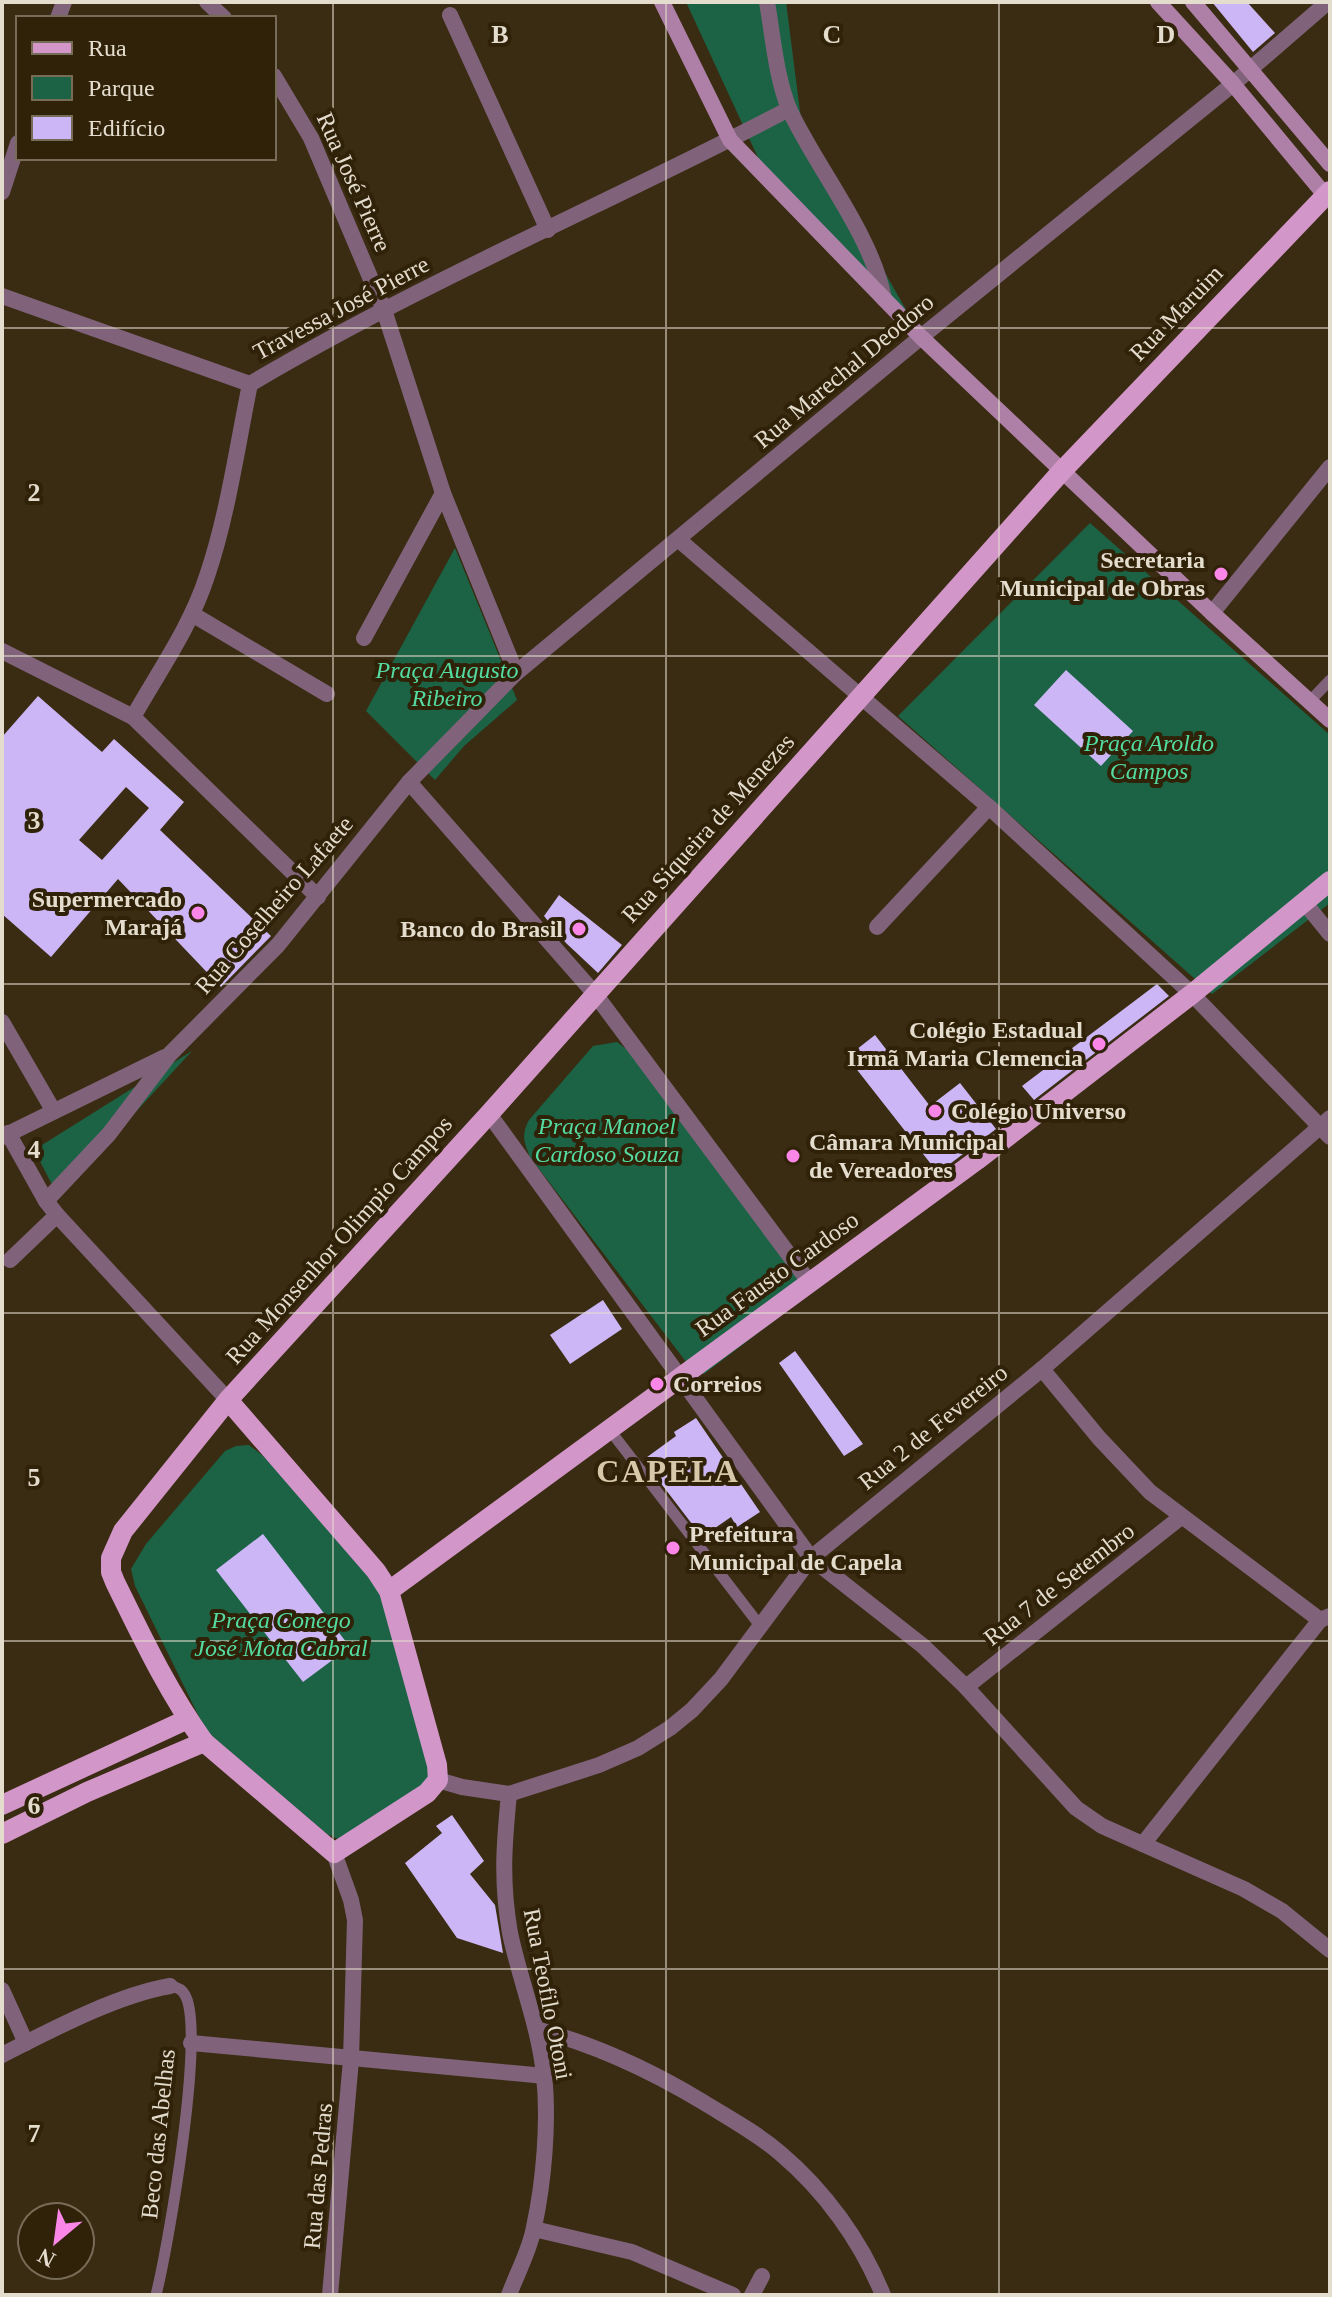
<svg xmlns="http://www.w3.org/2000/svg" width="1332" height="2297" viewBox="0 0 1332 2297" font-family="'Times New Roman',serif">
<rect width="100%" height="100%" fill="#392c12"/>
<!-- green -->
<g fill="#1c6346">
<polygon points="686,2 786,2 802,127 913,322 761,164"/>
<polygon points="1090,523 1330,735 1330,903 1212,994 898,716"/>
<polygon points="455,548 517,700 464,746 435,780 366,711"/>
<path d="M617,1042L633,1054L796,1275L804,1288L800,1301L704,1374L693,1371L530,1157C524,1142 521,1135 529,1120L593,1046Z"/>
<polygon points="192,1051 58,1196 34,1150"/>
<polygon points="249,1445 262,1455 391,1588 432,1782 347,1843 327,1834 206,1731 135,1586 131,1569 146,1544 225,1451 236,1446"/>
</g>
<!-- building -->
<g fill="#cdb6f6" fill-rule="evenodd">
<polygon points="1212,2 1247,2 1275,33 1253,52"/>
<polygon points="1066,670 1133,731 1101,766 1034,705"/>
<path d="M38,696L102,752L114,739L184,802L160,830L271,936L221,987L118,879L51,957L2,914V737ZM126,787L149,808L102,860L79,840Z"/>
<polygon points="559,895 622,945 598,973 566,943 544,916"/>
<polygon points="1157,984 1169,996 1034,1100 1022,1086"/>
<polygon points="875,1035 930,1106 960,1083 996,1129 938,1173 847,1057"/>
<polygon points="603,1300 622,1329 570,1364 550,1335"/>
<polygon points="795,1351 863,1444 844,1456 779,1363"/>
<polygon points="696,1418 760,1512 737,1527 731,1517 702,1537 643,1460 676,1436 674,1432"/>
<polygon points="263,1534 350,1647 303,1682 216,1570"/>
<polygon points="452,1815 484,1861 470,1874 495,1905 503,1953 457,1938 405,1863 442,1833 436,1826"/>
</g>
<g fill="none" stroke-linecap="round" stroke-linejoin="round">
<!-- lane -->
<g stroke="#80637b" stroke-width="11">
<polyline points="1310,701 1330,680"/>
<polyline points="609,1429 761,1627"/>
<path d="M156,2295C168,2247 206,2031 185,1995C182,1989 177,1987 170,1986"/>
</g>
<!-- street -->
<g stroke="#80637b" stroke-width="16">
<polyline points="207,2 224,18"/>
<path d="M767,2C773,37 776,78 790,111C818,170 872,235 884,299"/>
<polyline points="450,15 548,230"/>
<polyline points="58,18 64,2"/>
<polyline points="274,76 311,138 384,310 443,493 516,673"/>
<polyline points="2,192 18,143"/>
<polyline points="2,296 250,384"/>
<polyline points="679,540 989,807 1192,994 1330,1137"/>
<polyline points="1212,613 1330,467"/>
<polyline points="192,614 327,694"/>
<polyline points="364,638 443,493"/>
<polyline points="2,651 133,717 318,897"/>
<path d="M133,717C159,671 191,626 207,576C228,514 237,447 250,384C424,281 611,202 789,109"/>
<polyline points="409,782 595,994 810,1283"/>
<polyline points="1304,902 1330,934"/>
<polyline points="877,927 989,807"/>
<polyline points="2,1022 53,1110"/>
<polyline points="489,1114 811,1558 923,1646 966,1687 1076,1808 1102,1826 1244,1889 1282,1911 1330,1950"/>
<polyline points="8,1133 46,1201 57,1215 228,1400"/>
<polyline points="2,1137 165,1057"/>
<polyline points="46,1201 109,1134 170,1054 278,945 409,782 516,673 921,337 1233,84 1328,2"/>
<polyline points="10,1260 57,1215"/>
<polyline points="1042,1369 1099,1438 1150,1492 1320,1620"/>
<polyline points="966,1687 1181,1517"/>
<polyline points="438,1780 462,1787 509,1794 599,1765 638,1748 670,1728 692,1710 721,1679 811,1558 1042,1369 1330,1118"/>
<path d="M509,1794C504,1845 501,1881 510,1933C520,1981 539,2026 544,2075C549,2121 544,2181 534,2227C530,2250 517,2273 509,2295"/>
<polyline points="1143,1844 1320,1620 1330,1616"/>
<polyline points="2,1990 26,2043"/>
<path d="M536,2029C597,2045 650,2070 703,2102C729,2118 757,2133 780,2153C825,2191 861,2241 883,2295"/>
<polyline points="191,2043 545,2076"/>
<path d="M2,2055C51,2030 117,1995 170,1986"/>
<polyline points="534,2229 632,2252 733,2295"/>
<polyline points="330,2295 351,2060 355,1920 351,1900 334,1853"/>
<polyline points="752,2295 762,2276"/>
</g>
<!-- secondary -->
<g stroke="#ae80a7" stroke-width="16">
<polyline points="662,2 730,140 921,337 1212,613 1330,720"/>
<polyline points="1158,2 1233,84 1325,195"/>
<polyline points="1193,2 1330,164"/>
</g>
<!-- primary -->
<g stroke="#d296c8" stroke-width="20">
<path d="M228,1400L376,1571L389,1591L437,1765L438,1780L427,1793L334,1853L204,1742C168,1692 142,1637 115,1582L111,1572V1558L123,1531L228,1400L489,1114L1061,472L1330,191"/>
<polyline points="389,1591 977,1160 1192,994 1330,881"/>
<polyline points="2,1805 188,1719"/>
<polyline points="2,1834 87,1792 204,1742"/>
</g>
</g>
<!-- grid -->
<path fill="none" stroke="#e4dccd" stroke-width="2" stroke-opacity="0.55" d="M333,2V2295M666,2V2295M999,2V2295M2,328H1330M2,656H1330M2,984H1330M2,1313H1330M2,1641H1330M2,1969H1330"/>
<!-- markers -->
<g fill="#fa87e7" stroke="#2f2208" stroke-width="3">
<circle cx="1221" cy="574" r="8"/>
<circle cx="198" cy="913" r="8"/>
<circle cx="579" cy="929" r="8"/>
<circle cx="1099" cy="1044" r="8"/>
<circle cx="935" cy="1111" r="8"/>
<circle cx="793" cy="1156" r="8"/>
<circle cx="657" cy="1384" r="8"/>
<circle cx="673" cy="1548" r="8"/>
</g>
<g text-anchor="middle" stroke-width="8" stroke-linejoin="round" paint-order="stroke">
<!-- street labels -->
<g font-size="24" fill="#e4dccd" stroke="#2f2208">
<text transform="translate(354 182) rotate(66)" y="8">Rua José Pierre</text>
<text transform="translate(341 308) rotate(-28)" y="8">Travessa José Pierre</text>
<text transform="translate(1176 313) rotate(-46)" y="8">Rua Maruim</text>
<text transform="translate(844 371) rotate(-40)" y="8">Rua Marechal Deodoro</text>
<text transform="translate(708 828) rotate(-48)" y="8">Rua Siqueira de Menezes</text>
<text transform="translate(274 905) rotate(-49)" y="8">Rua Coselheiro Lafaete</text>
<text transform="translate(339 1240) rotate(-48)" y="8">Rua Monsenhor Olimpio Campos</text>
<text transform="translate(777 1274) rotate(-36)" y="8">Rua Fausto Cardoso</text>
<text transform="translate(933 1427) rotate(-39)" y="8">Rua 2 de Fevereiro</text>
<text transform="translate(1059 1584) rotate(-38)" y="8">Rua 7 de Setembro</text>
<text transform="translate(548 1994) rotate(79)" y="8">Rua Teofilo Otoni</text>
<text transform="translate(158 2134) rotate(-84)" y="8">Beco das Abelhas</text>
<text transform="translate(318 2176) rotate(-85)" y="8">Rua das Pedras</text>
</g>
<!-- poi labels -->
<g font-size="24" font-weight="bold" fill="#e4dccd" stroke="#2f2208" text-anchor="end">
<text x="1205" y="568">Secretaria<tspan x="1205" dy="28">Municipal de Obras</tspan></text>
<text x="182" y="907">Supermercado<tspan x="182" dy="28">Marajá</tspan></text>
<text x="563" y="937">Banco do Brasil</text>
<text x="1083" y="1038">Colégio Estadual<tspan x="1083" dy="28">Irmã Maria Clemencia</tspan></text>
<text x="951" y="1119" text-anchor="start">Colégio Universo</text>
<text x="809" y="1150" text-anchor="start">Câmara Municipal<tspan x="809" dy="28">de Vereadores</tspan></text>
<text x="673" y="1392" text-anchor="start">Correios</text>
<text x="689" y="1542" text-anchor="start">Prefeitura<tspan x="689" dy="28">Municipal de Capela</tspan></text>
</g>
<!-- park labels -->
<g font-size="24" font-style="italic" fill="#54dba1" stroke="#2f2208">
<text x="447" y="678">Praça Augusto<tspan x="447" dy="28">Ribeiro</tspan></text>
<text x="1149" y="751">Praça Aroldo<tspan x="1149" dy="28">Campos</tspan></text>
<text x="607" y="1134">Praça Manoel<tspan x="607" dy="28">Cardoso Souza</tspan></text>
<text x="281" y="1628">Praça Conego<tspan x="281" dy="28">José Mota Cabral</tspan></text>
</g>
<!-- district labels -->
<g font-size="32" font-weight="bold" letter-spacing="2" fill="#d8c8aa" stroke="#2f2208">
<text x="668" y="1482">CAPELA</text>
</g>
</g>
<g font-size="26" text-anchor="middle" font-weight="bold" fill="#e4dccd" stroke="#2f2208" stroke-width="8" stroke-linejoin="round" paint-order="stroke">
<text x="500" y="43">B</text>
<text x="832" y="43">C</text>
<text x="1166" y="43">D</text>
<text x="34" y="501">2</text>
<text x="34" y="829">3</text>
<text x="34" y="1158">4</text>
<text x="34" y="1486">5</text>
<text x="34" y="1814">6</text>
<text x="34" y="2142">7</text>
</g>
<!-- border -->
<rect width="1332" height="2297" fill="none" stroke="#e4dccd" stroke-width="8"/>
<!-- legend -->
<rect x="16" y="16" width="260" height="144" fill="#2f2208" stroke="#776c57" stroke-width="2"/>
<rect x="32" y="42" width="40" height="12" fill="#d296c8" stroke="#776c57" stroke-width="2"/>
<text x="88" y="56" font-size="24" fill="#e4dccd">Rua</text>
<rect x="32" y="76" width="40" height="24" fill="#1c6346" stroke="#776c57" stroke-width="2"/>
<text x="88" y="96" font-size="24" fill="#e4dccd">Parque</text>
<rect x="32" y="116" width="40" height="24" fill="#cdb6f6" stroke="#776c57" stroke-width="2"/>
<text x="88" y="136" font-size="24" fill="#e4dccd">Edifício</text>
<!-- north arrow -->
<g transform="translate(56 2241) rotate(209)"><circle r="38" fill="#2f2208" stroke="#776c57" stroke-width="2"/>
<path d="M0-6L14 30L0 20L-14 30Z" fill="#fa87e7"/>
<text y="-12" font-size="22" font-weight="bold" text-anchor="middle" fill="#e4dccd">N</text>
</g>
</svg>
